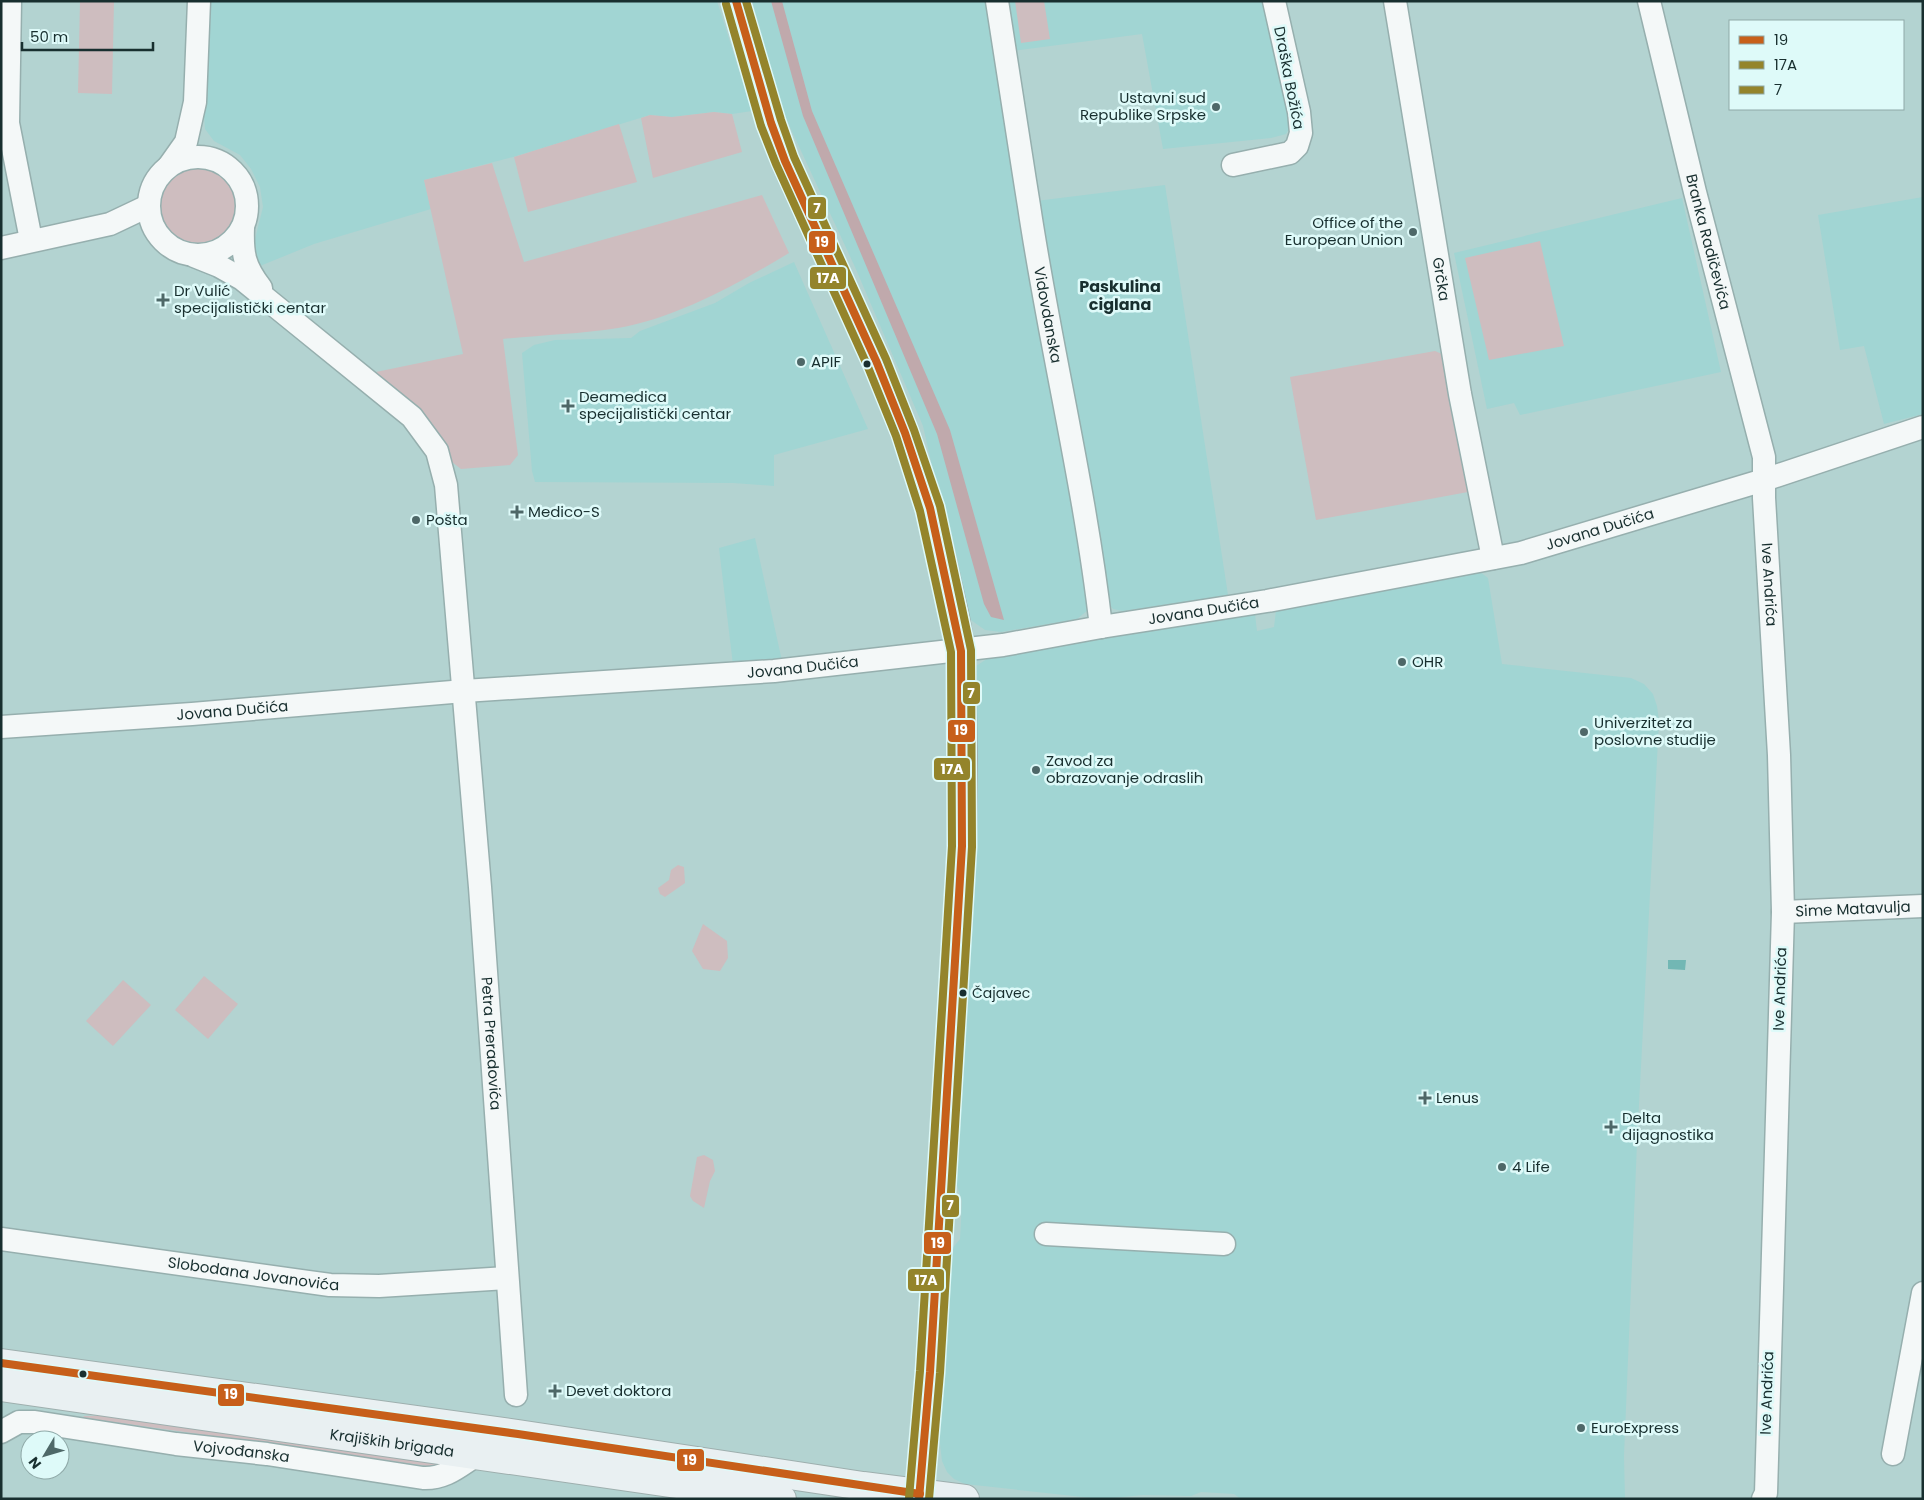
<svg xmlns="http://www.w3.org/2000/svg" width="1924" height="1500" viewBox="0 0 1924 1500" font-family="Poppins,sans-serif">
<rect width="100%" height="100%" fill="#b3d3d1"/>
<!-- built -->
<g fill="#a1d5d3">
<polygon points="208,1 717,1 752,111 732,114 714,112 672,117 650,115 513,157 424,180 431,209 314,244 260,266 255,256 253,247 263,207 260,187 251,169 240,155 214,141 205,129 204,115"/>
<polygon points="751,1 987,1 1090,604 1088,610 1077,619 1001,632 985,630 968,618 964,608 923,426 855,267 782,110 762,46"/>
<polygon points="1004,1 1265,1 1290,117 1290,127 1286,134 1271,138 1163,149 1142,34 1012,51"/>
<polygon points="1165,185 1228,595 1123,611 1113,609 1107,602 1036,201"/>
<polygon points="1923,197 1923,414 1884,424 1864,346 1840,350 1818,215"/>
<polygon points="1682,198 1721,372 1520,415 1514,403 1487,409 1454,253"/>
<polygon points="794,262 868,429 774,455 774,486 733,483 535,482 532,471 522,353 534,345 555,340 631,338 640,331 715,303 749,283"/>
<polygon points="755,538 782,661 733,665 719,548"/>
<polygon points="1479,571 1488,578 1502,664 1631,678 1644,684 1653,694 1657,706 1659,721 1637,1143 1624,1456 1625,1499 1241,1499 1234,1494 1201,1492 1191,1496 1143,1495 1101,1499 965,1484 954,1479 947,1472 942,1461 939,1435 951,1250 960,1239 962,1201 954,1176 973,673 976,666 990,657 1103,636 1255,614 1257,631 1274,627 1276,610"/>
</g>
<!-- green -->
<g fill="#cebdbf">
<polygon points="80,1 114,1 112,94 78,93"/>
<polygon points="1015,1 1044,1 1050,39 1021,43"/>
<polygon points="714,112 732,114 742,152 653,178 641,118 650,115 672,117"/>
<polygon points="619,124 637,182 528,212 514,157"/>
<path d="M492,163L524,262L762,195L789,253C739,283 677,318 618,328C580,334 541,335 503,339L518,455L510,465L461,469L452,462L446,449L371,373L463,354L424,180Z"/>
<circle cx="198" cy="205" r="38"/>
<polygon points="1540,241 1564,346 1489,360 1465,258"/>
<polygon points="1435,351 1442,354 1468,492 1316,520 1290,377"/>
<polygon points="678,865 684,867 685,883 665,897 660,894 658,888 669,880 671,870"/>
<polygon points="703,924 727,941 728,958 720,971 703,969 692,951"/>
<polygon points="204,976 238,1004 208,1039 175,1010"/>
<polygon points="123,980 151,1005 113,1046 86,1021"/>
<polygon points="704,1155 713,1160 715,1171 710,1181 704,1208 693,1201 690,1196 697,1157"/>
<polygon points="127,1415 447,1462 441,1468 85,1418 83,1416"/>
</g>
<!-- forest -->
<polygon fill="#c0a9ac" points="771,1 782,1 812,111 950,430 1004,620 991,617 984,604 937,434 803,116"/>
<!-- water -->
<polygon fill="#72b7b4" points="1668,960 1686,960 1685,970 1668,969"/>
<g fill="none" stroke-linecap="round" stroke-linejoin="round">
<!-- minor casing -->
<g stroke="#96afae" stroke-width="25">
<g id="minor">
<polyline points="10,1 8,123 31,240"/>
<path id="s1" d="M997,1C1008,70 1018,138 1029,206C1050,347 1085,486 1101,627"/>
<path id="s2" d="M1395,1L1460,394L1493,558"/>
<path id="s3" d="M1649,1L1695,192L1764,457V498L1779,755L1783,912L1766,1493L1763,1499"/>
<circle cx="198" cy="206" r="49"/>
<polyline points="1233,165 1290,153 1297,146 1301,133 1299,112 1274,1"/>
<polyline points="169,166 186,142 195,102 199,1"/>
<path d="M243,227C242,254 244,266 261,288"/>
<polyline points="1,248 110,224 148,206"/>
<path id="s4" d="M194,256L219,266L242,279L412,417L437,451L446,485L480,887L516,1395"/>
<path id="s5" d="M1,727L192,714L464,691L774,671L1003,645L1101,627L1267,601L1521,553L1764,480L1923,427"/>
<path id="s6" d="M1783,912L1923,906"/>
<polyline points="1046,1234 1224,1244"/>
<path id="s7" d="M1,1239L330,1285L379,1286L507,1278"/>
<path id="s8" d="M1,1432L19,1422H35L176,1444L267,1454L423,1478C446,1479 459,1466 478,1454"/>
<polyline points="1893,1454 1923,1293"/>
</g>
</g>
<!-- major casing -->
<g stroke="#9eafae" stroke-width="30">
<g id="major">
<polyline points="736,1 771,123 785,161 877,363 905,433 930,508 955,617 961,651 963,761 962,846 930,1372 919,1499"/>
<polyline points="1,1363 518,1434 863,1486 965,1499"/>
<path id="s9" d="M1,1387L782,1499"/>
</g>
</g>
<!-- minor -->
<use href="#minor" stroke="#f4f8f8" stroke-width="22"/>
<!-- major -->
<use href="#major" stroke="#e9f0f2" stroke-width="28"/>
<!-- bus-1 casing -->
<g stroke="#defaf9" stroke-width="11">
<g id="bus-1">
<polyline points="736,1 771,123 785,161 877,363 905,433 930,508 961,651 962,846 930,1372 919,1499"/>
<polyline points="1,1363 518,1434 920,1494"/>
</g>
</g>
<!-- bus-2 casing -->
<g stroke="#defaf9" stroke-width="11">
<polyline id="bus-2" points="726,4 761,126 776,164 868,367 896,436 920,511 951,652 952,846 920,1371 909,1498"/>
</g>
<!-- bus-3 casing -->
<g stroke="#defaf9" stroke-width="11">
<polyline id="bus-3" points="746,1 781,120 794,157 886,359 914,430 940,506 971,650 972,847 940,1373 929,1499"/>
</g>
<!-- bus-1 -->
<use href="#bus-1" stroke="#c75f1a" stroke-width="8"/>
<!-- bus-2 -->
<use href="#bus-2" stroke="#94842b" stroke-width="8"/>
<!-- bus-3 -->
<use href="#bus-3" stroke="#94842b" stroke-width="8"/>
</g>
<!-- markers -->
<g fill="#4e6868" stroke="#defaf9" stroke-width="2">
<circle cx="1216" cy="107" r="5"/>
<circle cx="1413" cy="232" r="5"/>
<path d="M160.5 292.5h5v5h5v5h-5v5h-5v-5h-5v-5h5z"/>
<circle cx="801" cy="362" r="5"/>
<path d="M565.5 398.5h5v5h5v5h-5v5h-5v-5h-5v-5h5z"/>
<path d="M514.5 504.5h5v5h5v5h-5v5h-5v-5h-5v-5h5z"/>
<circle cx="416" cy="520" r="5"/>
<circle cx="1402" cy="662" r="5"/>
<circle cx="1584" cy="732" r="5"/>
<circle cx="1036" cy="770" r="5"/>
<path d="M1422.5 1090.5h5v5h5v5h-5v5h-5v-5h-5v-5h5z"/>
<path d="M1608.5 1119.5h5v5h5v5h-5v5h-5v-5h-5v-5h5z"/>
<circle cx="1502" cy="1167" r="5"/>
<path d="M552.5 1383.5h5v5h5v5h-5v5h-5v-5h-5v-5h5z"/>
<circle cx="1581" cy="1428" r="5"/>
</g>
<g fill="#182f2f" stroke="#defaf9" stroke-width="2">
<circle cx="867" cy="364" r="4.5"/>
<circle cx="963" cy="993" r="4.5"/>
<circle cx="83" cy="1374" r="4.5"/>
</g>
<g text-anchor="middle" stroke-width="5" stroke-linejoin="round" paint-order="stroke">
<!-- bus labels -->
<g font-size="14" fill="#182f2f" stroke="#defaf9" text-anchor="start">
<text x="972" y="998">Čajavec</text>
</g>
<!-- street labels -->
<g font-size="15" fill="#182f2f" stroke="#defaf9">
<text transform="translate(1289 78) rotate(79)" y="5">Draška Božića</text>
<text dy="5" stroke="none"><textPath href="#s3" startOffset="248">Branka Radičevića</textPath></text>
<text dy="5" stroke="none"><textPath href="#s2" startOffset="282">Grčka</textPath></text>
<text dy="5" stroke="none"><textPath href="#s1" startOffset="318">Vidovdanska</textPath></text>
<text dy="5" stroke="none"><textPath href="#s5" startOffset="1614">Jovana Dučića</textPath></text>
<text dy="5" stroke="none"><textPath href="#s3" startOffset="598">Ive Andrića</textPath></text>
<text dy="5" stroke="none"><textPath href="#s5" startOffset="1209">Jovana Dučića</textPath></text>
<text dy="5" stroke="none"><textPath href="#s5" startOffset="804">Jovana Dučića</textPath></text>
<text dy="5" stroke="none"><textPath href="#s5" startOffset="232">Jovana Dučića</textPath></text>
<text dy="5" stroke="none"><textPath href="#s6" startOffset="70">Sime Matavulja</textPath></text>
<text transform="translate(1780 989) rotate(-88)" y="5">Ive Andrića</text>
<text dy="5" stroke="none"><textPath href="#s4" startOffset="910">Petra Preradovića</textPath></text>
<text dy="5" stroke="none"><textPath href="#s7" startOffset="255">Slobodana Jovanovića</textPath></text>
<text transform="translate(1767 1393) rotate(-88)" y="5">Ive Andrića</text>
<text dy="5" stroke="none"><textPath href="#s9" startOffset="395">Krajiških brigada</textPath></text>
<text dy="5" stroke="none"><textPath href="#s8" startOffset="245">Vojvođanska</textPath></text>
</g>
<!-- poi labels -->
<g font-size="15" fill="#182f2f" stroke="#defaf9" text-anchor="start">
<text x="1206" y="103" text-anchor="end">Ustavni sud<tspan x="1206" dy="17">Republike Srpske</tspan></text>
<text x="1403" y="228" text-anchor="end">Office of the<tspan x="1403" dy="17">European Union</tspan></text>
<text x="174" y="296">Dr Vulić<tspan x="174" dy="17">specijalistički centar</tspan></text>
<text x="811" y="367">APIF</text>
<text x="579" y="402">Deamedica<tspan x="579" dy="17">specijalistički centar</tspan></text>
<text x="528" y="517">Medico-S</text>
<text x="426" y="525">Pošta</text>
<text x="1412" y="667">OHR</text>
<text x="1594" y="728">Univerzitet za<tspan x="1594" dy="17">poslovne studije</tspan></text>
<text x="1046" y="766">Zavod za<tspan x="1046" dy="17">obrazovanje odraslih</tspan></text>
<text x="1436" y="1103">Lenus</text>
<text x="1622" y="1123">Delta<tspan x="1622" dy="17">dijagnostika</tspan></text>
<text x="1512" y="1172">4 Life</text>
<text x="566" y="1396">Devet doktora</text>
<text x="1591" y="1433">EuroExpress</text>
</g>
<!-- neighbourhood labels -->
<g font-size="16" font-weight="bold" fill="#182f2f" stroke="#defaf9">
<text x="1120" y="292">Paskulina<tspan x="1120" dy="18">ciglana</tspan></text>
</g>
</g>
<g stroke="#defaf9" stroke-width="2">
<rect x="807" y="196" width="20" height="24" rx="5" fill="#94842b"/>
<rect x="808" y="230" width="28" height="24" rx="5" fill="#c75f1a"/>
<rect x="809" y="266" width="38" height="24" rx="5" fill="#94842b"/>
<rect x="962" y="681" width="19" height="24" rx="5" fill="#94842b"/>
<rect x="947" y="719" width="29" height="24" rx="5" fill="#c75f1a"/>
<rect x="933" y="757" width="38" height="24" rx="5" fill="#94842b"/>
<rect x="941" y="1194" width="19" height="24" rx="5" fill="#94842b"/>
<rect x="923" y="1231" width="29" height="24" rx="5" fill="#c75f1a"/>
<rect x="907" y="1268" width="38" height="24" rx="5" fill="#94842b"/>
<rect x="217" y="1383" width="28" height="24" rx="5" fill="#c75f1a"/>
<rect x="676" y="1448" width="29" height="24" rx="5" fill="#c75f1a"/>
</g>
<g font-size="14" text-anchor="middle" font-weight="bold" fill="#fff">
<text x="817" y="213">7</text>
<text x="822" y="247">19</text>
<text x="828" y="283">17A</text>
<text x="971" y="698">7</text>
<text x="961" y="735">19</text>
<text x="952" y="774">17A</text>
<text x="950" y="1210">7</text>
<text x="938" y="1248">19</text>
<text x="926" y="1285">17A</text>
<text x="231" y="1399">19</text>
<text x="690" y="1465">19</text>
</g>
<!-- border -->
<rect width="1924" height="1500" fill="none" stroke="#182f2f" stroke-width="5"/>
<!-- legend -->
<rect x="1729" y="20" width="175" height="90" fill="#defaf9" stroke="#8fa9a8"/>
<rect x="1739" y="36" width="25" height="8" fill="#c75f1a" stroke="#8fa9a8"/>
<text x="1774" y="45" font-size="15" fill="#182f2f">19</text>
<rect x="1739" y="61" width="25" height="8" fill="#94842b" stroke="#8fa9a8"/>
<text x="1774" y="70" font-size="15" fill="#182f2f">17A</text>
<rect x="1739" y="86" width="25" height="8" fill="#94842b" stroke="#8fa9a8"/>
<text x="1774" y="95" font-size="15" fill="#182f2f">7</text>
<!-- north arrow -->
<g transform="translate(45 1455) rotate(232)"><circle r="24" fill="#defaf9" stroke="#8fa9a8"/>
<path d="M0-4L9 19L0 12L-9 19Z" fill="#4e6868"/>
<text y="-8" font-size="14" font-weight="bold" text-anchor="middle" fill="#182f2f">N</text>
</g>
<!-- scale -->
<path d="M22 42v8h131v-8" fill="none" stroke="#182f2f" stroke-width="2.5"/>
<text x="30" y="42" font-size="15" fill="#182f2f" stroke="#defaf9" stroke-width="4" paint-order="stroke">50 m</text>
</svg>
